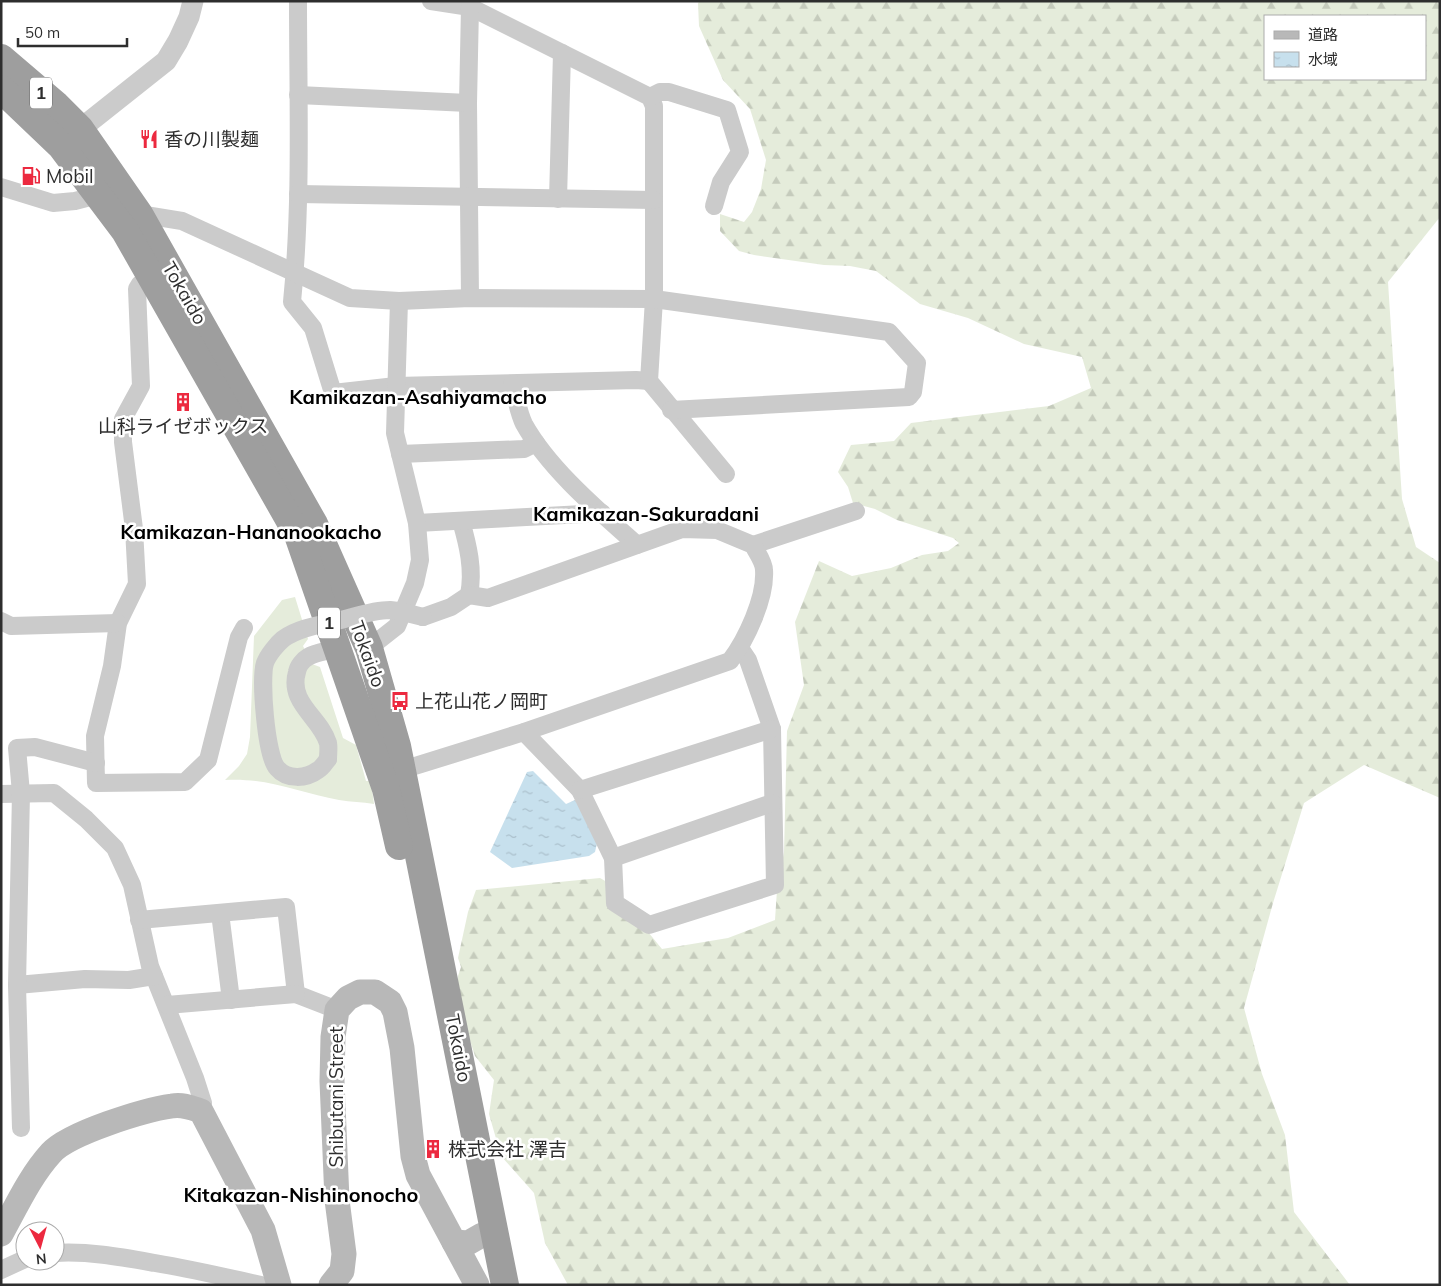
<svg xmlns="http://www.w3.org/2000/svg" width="1441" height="1286" viewBox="0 0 1441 1286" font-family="Mulish,'Noto Sans JP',sans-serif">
<defs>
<pattern id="forest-firs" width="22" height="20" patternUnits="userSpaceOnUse" patternTransform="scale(1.25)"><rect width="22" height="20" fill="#e5ecdb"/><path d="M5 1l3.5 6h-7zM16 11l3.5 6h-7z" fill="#c5cbbc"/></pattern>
<pattern id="water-ripples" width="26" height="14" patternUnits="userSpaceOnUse" patternTransform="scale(1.25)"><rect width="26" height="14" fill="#c7e0ed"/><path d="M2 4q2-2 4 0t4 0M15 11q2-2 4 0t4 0" fill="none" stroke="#abc0cc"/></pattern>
</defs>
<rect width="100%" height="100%" fill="#fff"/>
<!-- grass -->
<path fill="#e5ecdb" d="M295,597L308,639L303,646L312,664L320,667L343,738L356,745L366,781H371L374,804C362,802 351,802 339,800C301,793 265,777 225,780L239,766L247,754L250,737L254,636L282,600Z"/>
<!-- forest -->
<path fill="url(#forest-firs)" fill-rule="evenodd" d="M700,1H1440V217L1388,282L1402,499L1416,547L1440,563V798L1364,765L1304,803L1273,903L1244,1008L1262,1074L1285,1135L1294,1212L1350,1285H568L545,1243L534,1193L501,1156L489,1114L494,1080L475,1056L458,1003V976L461,967L458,958L468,912L476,890L600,878L607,882L662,949L728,938L775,920L777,890L784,852L787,731L804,685L795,622L819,561L852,576L891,568L922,555L948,551L959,543L953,538L897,520L875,509L853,503L848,487L838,472L851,445L894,441L911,423L1049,406L1091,388L1082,357L1024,344L968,318L920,304L876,271L850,266L824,265L754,255L739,251L720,231V214L744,222L752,212L761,189L766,160L750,109L723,80L699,26L698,3ZM1265,16H1425V79H1265Z"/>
<!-- water -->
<polygon fill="url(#water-ripples)" points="533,771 566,804 575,800 598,839 595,852 589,856 512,868 490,852 527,772"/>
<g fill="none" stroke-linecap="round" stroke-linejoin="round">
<!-- minor -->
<g stroke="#cbcbcb" stroke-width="18">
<path d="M298,1C298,101 302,203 292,302L313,328L333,393L396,386L636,380L649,381"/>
<polyline points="431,1 470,7 650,97 654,106 654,299 649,381 726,474"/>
<polyline points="470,7 468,103 470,298"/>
<polyline points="298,95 468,103"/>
<polyline points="650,97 660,92 669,92 727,110 740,152 721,182 714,206"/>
<polyline points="1,187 53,203 75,201 98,195"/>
<polyline points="298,194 654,200"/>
<polyline points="558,199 562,53"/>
<polyline points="139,214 182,221 350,298 399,301 470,298 654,299 889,332 917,363 913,392 909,397 671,410"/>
<polyline points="152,278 140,284 137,289 141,386 123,419 123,442 134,529 137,584 118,623 112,666 95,736 96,783 185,782 208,760 239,637 244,628"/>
<path d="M512,384C516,396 518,412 524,424C549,469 599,511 637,545"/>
<polyline points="400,454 524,449 536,443"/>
<path d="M461,521C468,545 474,570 469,595"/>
<polyline points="417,523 602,513"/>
<polyline points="753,545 856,511"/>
<polyline points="1,621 11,626 118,623"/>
<polyline points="369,648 397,626 415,583 420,560 417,523 395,433 399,301"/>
<polyline points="524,732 580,790 613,858 615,903 649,925 775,885 772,729 748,660 740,648"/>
<path d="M328,759C328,754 329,748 328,743C320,717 288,703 297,672C298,666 303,660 308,657C316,652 329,651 337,648"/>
<path d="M402,770L524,732L730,661C746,640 766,598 764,570C764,562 757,553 753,545L717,530L682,529L488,598L469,595L451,607L423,617"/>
<polyline points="580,790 772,729"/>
<polyline points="1,794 54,793 86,819 115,848 132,885 150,966 195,1078 203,1103 201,1111"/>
<polyline points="613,858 772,803"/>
<polyline points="220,913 231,1000"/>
<polyline points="139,920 286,907 296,994 337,1010"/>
<polyline points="17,985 85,979 129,980 154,976"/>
<polyline points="167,1005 296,994"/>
<polyline points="21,1128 17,985 21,793 17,748 35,747 96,763"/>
<path d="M55,1253C89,1251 121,1257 155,1263C191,1269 226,1277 261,1285"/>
<polyline points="1,1270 25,1259"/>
</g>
<!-- tertiary -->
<polyline stroke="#cbcbcb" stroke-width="21" points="69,138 166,61 178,41 189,17 193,1"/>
<!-- secondary -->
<g stroke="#b8b8b8" stroke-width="25">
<path d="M1,1234C16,1207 30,1176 51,1153C69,1133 144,1110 172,1106C183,1104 192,1108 201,1111L263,1230L279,1285"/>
<polyline points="454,1242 468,1243 482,1235"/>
<polyline points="331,1285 342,1271 344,1254 337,1200 332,1081 333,1037 337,1010 348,998 360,992 375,992 390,1002 395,1012 402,1048 413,1156 418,1175 477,1285"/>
</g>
<!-- trunk -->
<g stroke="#9e9e9e" stroke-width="28">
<polyline points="1,58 56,105 80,129 139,214 314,524 369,648 397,746 505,1285"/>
<polyline points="1,89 61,146 125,231 298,535 386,789 399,846"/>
</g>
<!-- minor-bridge -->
<path stroke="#cbcbcb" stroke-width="18" d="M328,759C325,763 322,768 318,770C306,779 287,780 277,768C266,756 260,679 265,663C268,655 277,644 283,639C298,628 319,625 337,621C354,617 372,610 390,610C401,611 412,614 423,617"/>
</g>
<!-- icons -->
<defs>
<g id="restaurant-bare" transform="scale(1.5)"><path d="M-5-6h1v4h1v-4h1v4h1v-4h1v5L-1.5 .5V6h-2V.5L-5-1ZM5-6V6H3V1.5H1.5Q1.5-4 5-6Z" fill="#ec293f" stroke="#fff" stroke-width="2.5" paint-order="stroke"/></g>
<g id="fuel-bare" transform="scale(1.5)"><path d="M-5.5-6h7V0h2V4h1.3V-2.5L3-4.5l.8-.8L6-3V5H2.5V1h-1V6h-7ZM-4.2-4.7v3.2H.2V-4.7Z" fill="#ec293f" stroke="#fff" stroke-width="2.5" paint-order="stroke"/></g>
<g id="building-bare" transform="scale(1.5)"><path d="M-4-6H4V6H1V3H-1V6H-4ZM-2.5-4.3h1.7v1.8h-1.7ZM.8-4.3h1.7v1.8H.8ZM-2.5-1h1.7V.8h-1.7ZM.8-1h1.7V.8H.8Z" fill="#ec293f" stroke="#fff" stroke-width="2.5" paint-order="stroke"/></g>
<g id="bus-bare" transform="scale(1.5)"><path d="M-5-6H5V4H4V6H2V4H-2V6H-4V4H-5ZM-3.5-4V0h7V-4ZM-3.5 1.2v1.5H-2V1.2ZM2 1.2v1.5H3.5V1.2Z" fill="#ec293f" stroke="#fff" stroke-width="2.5" paint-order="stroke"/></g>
</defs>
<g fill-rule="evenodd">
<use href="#restaurant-bare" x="149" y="139"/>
<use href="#fuel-bare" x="31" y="176"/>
<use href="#building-bare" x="183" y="402"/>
<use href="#bus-bare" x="400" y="701"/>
<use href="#building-bare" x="433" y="1149"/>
</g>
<g text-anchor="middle" stroke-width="5" stroke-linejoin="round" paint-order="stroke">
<!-- shield labels -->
<g fill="#fff" stroke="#6d6d6d" stroke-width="1">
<rect x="30" y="77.5" width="22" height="31" rx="4"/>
<rect x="318" y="607.5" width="22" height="31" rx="4"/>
</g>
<g font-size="18" font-weight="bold" fill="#2e2e2e">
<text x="41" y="99">1</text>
<text x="329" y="629">1</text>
</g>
<!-- poi labels -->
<g font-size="19" fill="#2e2e2e" stroke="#fff" text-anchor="start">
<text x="164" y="146">香の川製麺</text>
<text x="46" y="183">Mobil</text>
<text x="183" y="433" text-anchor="middle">山科ライゼボックス</text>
<text x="415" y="708">上花山花ノ岡町</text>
<text x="448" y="1156">株式会社 澤吉</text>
</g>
<!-- street labels -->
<g font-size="19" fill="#2e2e2e" stroke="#fff">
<text transform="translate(185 293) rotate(60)" y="7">Tokaido</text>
<text transform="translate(368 654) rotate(70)" y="7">Tokaido</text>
<text transform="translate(459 1048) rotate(79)" y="7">Tokaido</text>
<text transform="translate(336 1097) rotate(-90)" y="7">Shibutani Street</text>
</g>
<!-- neighbourhood labels -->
<g font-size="20" font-weight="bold" fill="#000" stroke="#fff">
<text x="418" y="404">Kamikazan-Asahiyamacho</text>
<text x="646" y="521">Kamikazan-Sakuradani</text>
<text x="251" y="539">Kamikazan-Hananookacho</text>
<text x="301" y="1202">Kitakazan-Nishinonocho</text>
</g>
</g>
<!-- border -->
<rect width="1441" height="1286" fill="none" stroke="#2e2e2e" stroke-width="5"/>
<!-- legend -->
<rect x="1264" y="15" width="162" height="65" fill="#ffffff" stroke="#ababab"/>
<rect x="1274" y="31" width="25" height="8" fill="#b8b8b8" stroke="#ababab"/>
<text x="1308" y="40" font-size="15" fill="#2e2e2e">道路</text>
<rect x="1274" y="52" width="25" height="15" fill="url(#water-ripples)" stroke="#ababab"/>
<text x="1308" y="65" font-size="15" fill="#2e2e2e">水域</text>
<!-- north arrow -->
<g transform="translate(40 1246) rotate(174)"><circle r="24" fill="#ffffff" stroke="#ababab"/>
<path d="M0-4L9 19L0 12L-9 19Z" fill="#ec293f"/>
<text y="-8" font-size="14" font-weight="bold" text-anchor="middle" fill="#2e2e2e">N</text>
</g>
<!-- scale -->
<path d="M18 38v8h109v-8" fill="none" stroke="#2e2e2e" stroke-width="2.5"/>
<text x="25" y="38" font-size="15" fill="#2e2e2e" stroke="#ffffff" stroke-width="4" paint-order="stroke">50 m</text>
</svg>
